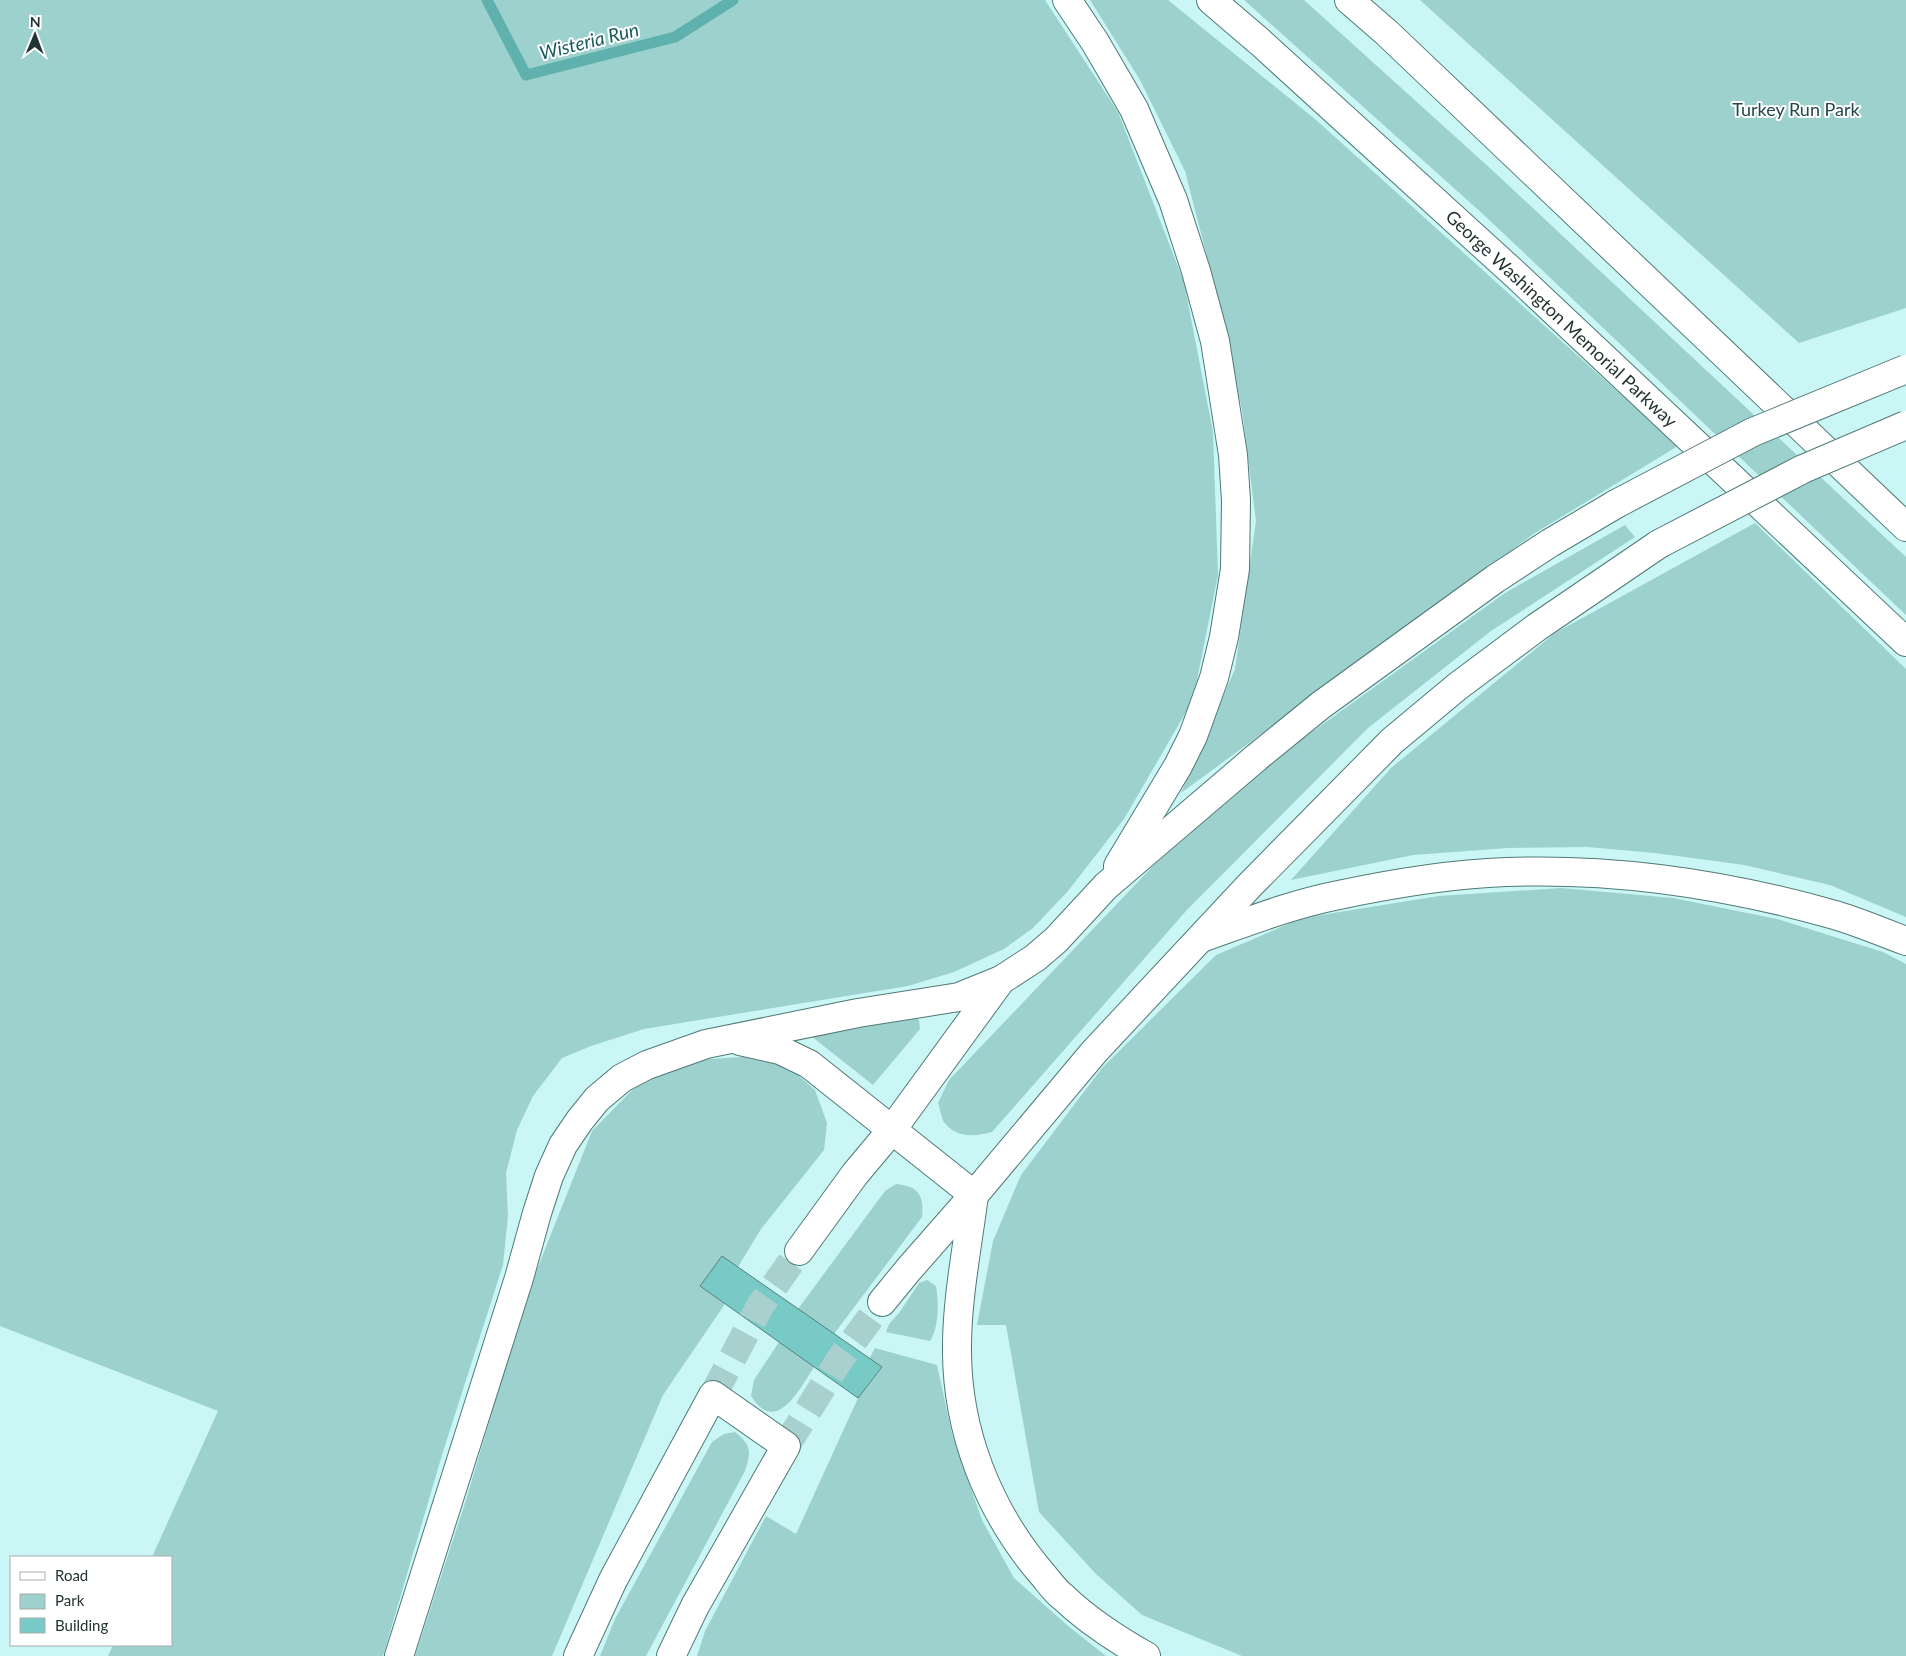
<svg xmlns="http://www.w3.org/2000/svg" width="1906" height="1656" viewBox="0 0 1906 1656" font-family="Lato,sans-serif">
<rect width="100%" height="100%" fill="#caf7f5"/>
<!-- green -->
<g fill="#9dd1ce">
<polygon points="0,0 1045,0 1118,112 1184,282 1213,432 1218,575 1193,700 1124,819 1068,891 1033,928 1004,949 954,972 908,986 644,1029 591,1046 562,1058 533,1096 517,1130 506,1173 508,1216 503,1265 442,1455 383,1656 108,1656 113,1645 171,1645 171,1557 152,1557 218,1411 0,1326"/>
<polygon points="1090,0 1168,0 1315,119 1678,446 1535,533 1181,793 1235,669 1256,521 1242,410 1214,284 1185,171 1140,80"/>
<polygon points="1244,0 1304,0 1491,169 1906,557 1906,615 1485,216"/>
<polygon points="1420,0 1906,0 1906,308 1799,343"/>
<polygon points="1755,523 1906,669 1906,917 1830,885 1744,865 1655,853 1587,847 1508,848 1413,855 1291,880 1391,768 1555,633"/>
<path d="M1625,525L1635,537L1491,631L1368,728L1186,911L992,1132C974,1137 956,1138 944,1122C941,1117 940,1108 938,1103L949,1080L1154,865L1294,745L1505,593Z"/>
<polygon points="1561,888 1673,898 1777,919 1883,952 1906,964 1906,1656 1242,1656 1142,1615 1096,1574 1039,1512 1006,1325 977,1325 993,1241 1021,1175 1102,1068 1216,955 1302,918 1439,896"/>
<polygon points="914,1016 919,1020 920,1029 873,1085 811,1036"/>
<polygon points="754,1056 791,1069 815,1090 827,1123 824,1150 761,1229 738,1267 722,1256 700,1285 725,1304 663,1395 552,1656 415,1656 465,1503 528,1292 592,1131 643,1079 697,1060"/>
<path d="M896,1184C919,1186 924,1196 922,1217L834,1334L798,1309L885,1191Z"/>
<path d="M927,1280L936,1286C939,1302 939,1328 930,1341L886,1332L889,1324L899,1313L919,1283Z"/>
<path d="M779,1342L814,1367C799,1390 776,1436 751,1396L754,1380Z"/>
<polygon points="875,1348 937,1365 952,1434 982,1520 1014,1578 1067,1625 1106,1656 697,1656 705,1631 766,1516 796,1534 858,1398 882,1368 869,1359"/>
<path d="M735,1432C752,1446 751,1451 745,1471L646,1656H600L615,1619L712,1442L724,1434Z"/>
</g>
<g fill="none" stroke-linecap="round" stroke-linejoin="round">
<!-- stream -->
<polyline stroke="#5fb1ad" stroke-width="11" points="487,0 526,75 675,37 733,0"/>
</g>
<!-- building -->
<polygon fill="#78cac6" stroke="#557e7c" points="722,1256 882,1367 858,1398 700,1286"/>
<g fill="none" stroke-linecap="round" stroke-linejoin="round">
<!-- minor-tunnel -->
<g stroke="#a8d0ce" stroke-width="28" stroke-dasharray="28 14" stroke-linecap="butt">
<polyline points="713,1395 760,1306 799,1251"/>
<polyline points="786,1446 838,1362 882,1302"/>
</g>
<!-- minor casing -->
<g stroke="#507977" stroke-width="30">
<g id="minor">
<polyline points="740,1041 780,1050 809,1064 974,1195"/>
<path d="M974,1195C968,1243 957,1298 957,1346C956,1430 988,1511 1043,1575C1049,1582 1055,1591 1063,1597C1088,1621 1116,1639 1146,1656"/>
<polyline points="799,1251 855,1174 891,1131"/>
<polyline points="882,1302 909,1269 974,1195"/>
<polyline points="399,1656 519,1278 537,1213 549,1176 563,1145 580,1120 597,1099 622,1078 647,1065 706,1044 858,1013 959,997 1001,980"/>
<polyline points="578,1656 613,1580 713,1395 786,1446 695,1606 671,1656"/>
</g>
</g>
<!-- highway casing -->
<g stroke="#507977" stroke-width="30">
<g id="highway">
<polyline points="1067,0 1095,42 1134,109 1173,200 1196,271 1215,341 1233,455 1236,500 1235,569 1224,637 1214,678 1193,736 1178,766 1118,866"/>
<polyline points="1211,0 1260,42 1517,276 1906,642"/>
<polyline points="1349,0 1387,33 1906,527"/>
<path d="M1204,937C1247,922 1290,905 1334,896C1390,884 1448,874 1506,872C1616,868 1725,884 1831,914C1857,921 1881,932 1906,941"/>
<polyline points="891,1131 1001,980 1035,958 1056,940 1106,886 1257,757 1321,705 1495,579 1550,543 1616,504"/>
<polyline points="974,1195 1094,1052 1249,886 1392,741 1458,686 1537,627 1659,544"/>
</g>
</g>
<!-- minor -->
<use href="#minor" stroke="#fff" stroke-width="28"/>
<!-- highway -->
<use href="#highway" stroke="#fff" stroke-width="28"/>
<!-- highway-bridge casing -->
<g stroke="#507977" stroke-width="30" stroke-linecap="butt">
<g id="highway-bridge">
<polyline points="1616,504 1753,432 1906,369"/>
<polyline points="1659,544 1803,469 1906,425"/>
</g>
</g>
<!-- highway-bridge -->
<use href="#highway-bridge" stroke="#fff" stroke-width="28"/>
</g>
<g text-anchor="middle" stroke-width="4" stroke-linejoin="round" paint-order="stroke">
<!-- park labels -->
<g font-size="18" fill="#224847" stroke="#fff">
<text x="1796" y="116">Turkey Run Park</text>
</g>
<!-- street labels -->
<g font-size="18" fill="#213332" stroke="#fff">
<text transform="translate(1561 319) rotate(43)" y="6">George Washington Memorial Parkway</text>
</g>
<!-- water labels -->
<g font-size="19" font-style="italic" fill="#175c5a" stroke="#fff">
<text transform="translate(589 41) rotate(-14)" y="7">Wisteria Run</text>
</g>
</g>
<!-- legend -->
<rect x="10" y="1556" width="162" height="90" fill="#ffffff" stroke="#a6adad"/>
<rect x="20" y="1572" width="25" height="8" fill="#ffffff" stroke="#a6adad"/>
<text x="55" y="1581" font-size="15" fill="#213332">Road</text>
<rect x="20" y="1594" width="25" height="15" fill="#9dd1ce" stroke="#a6adad"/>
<text x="55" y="1606" font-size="15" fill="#213332">Park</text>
<rect x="20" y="1618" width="25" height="15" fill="#78cac6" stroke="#a6adad"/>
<text x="55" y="1631" font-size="15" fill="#213332">Building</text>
<!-- north arrow -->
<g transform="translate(35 35) rotate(1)" stroke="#ffffff" stroke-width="4" paint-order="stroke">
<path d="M0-4L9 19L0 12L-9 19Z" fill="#213332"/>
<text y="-8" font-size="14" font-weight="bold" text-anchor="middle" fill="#213332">N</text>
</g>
</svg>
